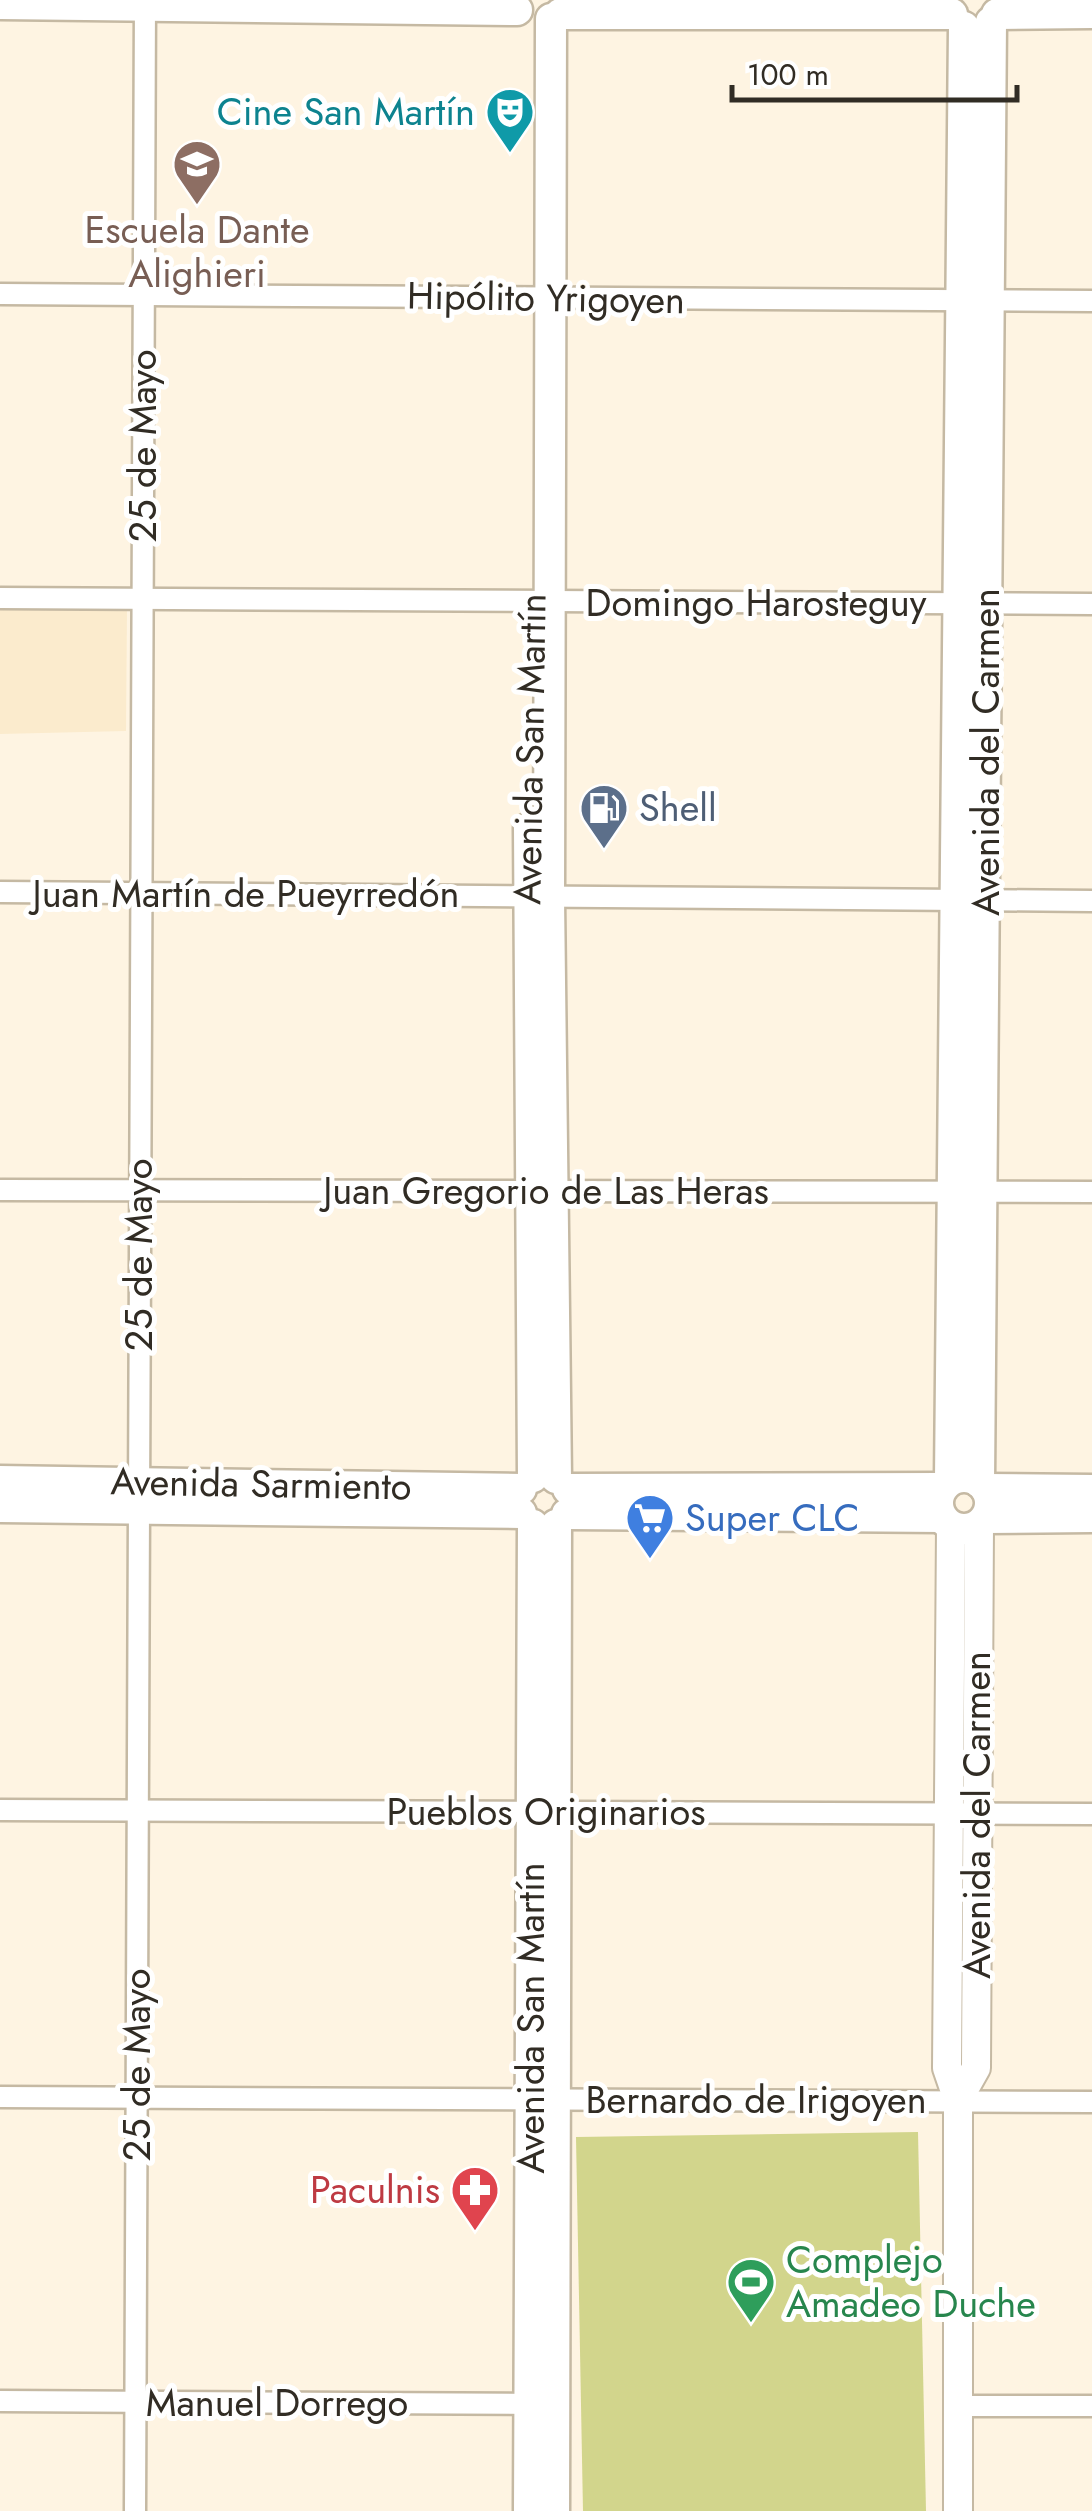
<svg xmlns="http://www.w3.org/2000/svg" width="1092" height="2511" viewBox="0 0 1092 2511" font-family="Jost,sans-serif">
<rect width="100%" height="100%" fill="#fef4e2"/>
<!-- built -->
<polygon fill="#fbebcd" points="127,609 126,731 0,734 0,610"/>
<!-- green -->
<polygon fill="#d2d58c" points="918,2132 926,2511 583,2511 576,2137"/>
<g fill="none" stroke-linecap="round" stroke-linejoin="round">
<!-- minor casing -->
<g stroke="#c5b9a3" stroke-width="25">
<g id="minor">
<polyline points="0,294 1092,301"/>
<polyline points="0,598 1092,604"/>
<polyline points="0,892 1092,901"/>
<polyline points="0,1190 1092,1192"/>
<polyline points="0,1810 1092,1814"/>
<polyline points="0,2097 1092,2102"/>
<polyline points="0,2401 538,2404"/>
<polyline points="959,2406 1092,2406"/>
<polyline points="135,2511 145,0"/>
</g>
</g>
<!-- tertiary casing -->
<g stroke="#c5b9a3" stroke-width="32">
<g id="tertiary">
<polyline points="951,1527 947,2068 958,2100 958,2511"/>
<polyline points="958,2100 976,2068 979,1525"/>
</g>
</g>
<!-- secondary casing -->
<g stroke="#c5b9a3" stroke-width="35">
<g id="secondary">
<polyline points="0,4 517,10"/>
<polyline points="560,14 952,14"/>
<polyline points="997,14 1092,13"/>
<polyline points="551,19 549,898 556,1478"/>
<polyline points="529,828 533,1477"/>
<circle cx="964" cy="1503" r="26"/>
<polyline points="950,1480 964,27"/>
<polyline points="0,1481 521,1489"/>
<polyline points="979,1482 991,22"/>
<polyline points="568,1489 942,1488"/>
<polyline points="986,1489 1092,1490"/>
<polyline points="0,1507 521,1513"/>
<polyline points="567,1514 941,1517"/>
<polyline points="986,1518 1092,1517"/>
<polyline points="529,2511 533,1525"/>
<polyline points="554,2511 556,1525"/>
</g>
</g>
<!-- minor -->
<use href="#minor" stroke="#fff" stroke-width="20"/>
<!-- tertiary -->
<use href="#tertiary" stroke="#fff" stroke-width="28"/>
<!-- secondary -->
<use href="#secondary" stroke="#fff" stroke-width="30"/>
</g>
<!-- icons -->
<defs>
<g id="theatre-pin" transform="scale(2.5)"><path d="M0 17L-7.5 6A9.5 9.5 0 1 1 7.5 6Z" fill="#0f9aa8" stroke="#fff"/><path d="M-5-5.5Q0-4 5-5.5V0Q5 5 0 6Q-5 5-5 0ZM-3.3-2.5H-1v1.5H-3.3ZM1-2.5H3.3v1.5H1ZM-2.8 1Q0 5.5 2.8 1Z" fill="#fff"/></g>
<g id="school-pin" transform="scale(2.5)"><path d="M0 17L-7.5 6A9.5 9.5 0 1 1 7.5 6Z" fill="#8d6e63" stroke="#fff"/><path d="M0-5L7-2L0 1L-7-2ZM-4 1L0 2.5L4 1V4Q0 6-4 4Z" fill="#fff"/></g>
<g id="fuel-pin" transform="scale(2.5)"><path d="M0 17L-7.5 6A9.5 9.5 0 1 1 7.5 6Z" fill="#5c6f8a" stroke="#fff"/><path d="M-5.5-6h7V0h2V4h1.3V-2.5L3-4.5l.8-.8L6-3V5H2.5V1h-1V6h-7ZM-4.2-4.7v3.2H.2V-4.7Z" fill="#fff"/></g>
<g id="supermarket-pin" transform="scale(2.5)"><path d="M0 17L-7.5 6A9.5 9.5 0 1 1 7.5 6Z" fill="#3f7fe0" stroke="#fff"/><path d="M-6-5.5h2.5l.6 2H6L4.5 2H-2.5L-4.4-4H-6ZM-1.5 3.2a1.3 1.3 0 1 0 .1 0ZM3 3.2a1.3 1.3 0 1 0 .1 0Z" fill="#fff"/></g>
<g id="pharmacy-pin" transform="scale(2.5)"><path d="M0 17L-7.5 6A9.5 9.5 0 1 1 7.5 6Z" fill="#e0444e" stroke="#fff"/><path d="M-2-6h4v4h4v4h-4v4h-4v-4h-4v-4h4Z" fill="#fff"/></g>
<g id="stadium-pin" transform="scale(2.5)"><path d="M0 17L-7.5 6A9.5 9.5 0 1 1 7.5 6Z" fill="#2e9e5b" stroke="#fff"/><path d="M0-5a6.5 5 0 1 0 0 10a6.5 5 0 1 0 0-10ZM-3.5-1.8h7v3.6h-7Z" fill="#fff"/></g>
</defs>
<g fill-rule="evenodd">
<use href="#theatre-pin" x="510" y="112"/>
<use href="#school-pin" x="197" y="164"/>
<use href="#fuel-pin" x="604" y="808"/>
<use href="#supermarket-pin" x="650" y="1518"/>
<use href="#pharmacy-pin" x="475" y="2190"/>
<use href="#stadium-pin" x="751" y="2282"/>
</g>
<g text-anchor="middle" stroke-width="10" stroke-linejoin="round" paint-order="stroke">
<!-- culture labels -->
<g font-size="38" fill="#0d838f" stroke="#fff" text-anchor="end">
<text x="475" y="125">Cine San Martín</text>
</g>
<!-- education labels -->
<g font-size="38" fill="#785e54" stroke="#fff">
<text x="197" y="243">Escuela Dante<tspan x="197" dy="44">Alighieri</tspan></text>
</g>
<!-- street labels -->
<g font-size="38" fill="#312c24" stroke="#fff">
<text transform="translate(546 298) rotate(1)" y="13">Hipólito Yrigoyen</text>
<text transform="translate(143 446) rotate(-90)" y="13">25 de Mayo</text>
<text x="756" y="616">Domingo Harosteguy</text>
<text transform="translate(530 749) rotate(-89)" y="13">Avenida San Martín</text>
<text transform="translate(986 752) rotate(-90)" y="13">Avenida del Carmen</text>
<text x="246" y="907">Juan Martín de Pueyrredón</text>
<text x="546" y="1204">Juan Gregorio de Las Heras</text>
<text transform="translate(139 1255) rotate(-90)" y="13">25 de Mayo</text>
<text transform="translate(261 1484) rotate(1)" y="13">Avenida Sarmiento</text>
<text x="546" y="1825">Pueblos Originarios</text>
<text transform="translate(977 1815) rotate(-90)" y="13">Avenida del Carmen</text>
<text transform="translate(531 2018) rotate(-90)" y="13">Avenida San Martín</text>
<text transform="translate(137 2065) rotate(-90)" y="13">25 de Mayo</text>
<text x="756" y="2113">Bernardo de Irigoyen</text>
<text x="277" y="2416">Manuel Dorrego</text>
</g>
<!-- service labels -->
<g font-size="38" fill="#4e5e75" stroke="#fff" text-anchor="start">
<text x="639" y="821">Shell</text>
</g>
<!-- shop labels -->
<g font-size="38" fill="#366cbe" stroke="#fff" text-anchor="start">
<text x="685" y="1531">Super CLC</text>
</g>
<!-- health labels -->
<g font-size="38" fill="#be3a42" stroke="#fff" text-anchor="end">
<text x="440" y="2203">Paculnis</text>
</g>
<!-- leisure labels -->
<g font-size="38" fill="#27864d" stroke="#fff" text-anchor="start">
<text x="786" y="2273">Complejo<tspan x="786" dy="44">Amadeo Duche</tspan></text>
</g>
</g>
<!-- scale -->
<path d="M732 85v15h285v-15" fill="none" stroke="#312c24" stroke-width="5"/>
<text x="747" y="85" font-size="30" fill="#312c24" stroke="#ffffff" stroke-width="8" paint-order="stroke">100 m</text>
</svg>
